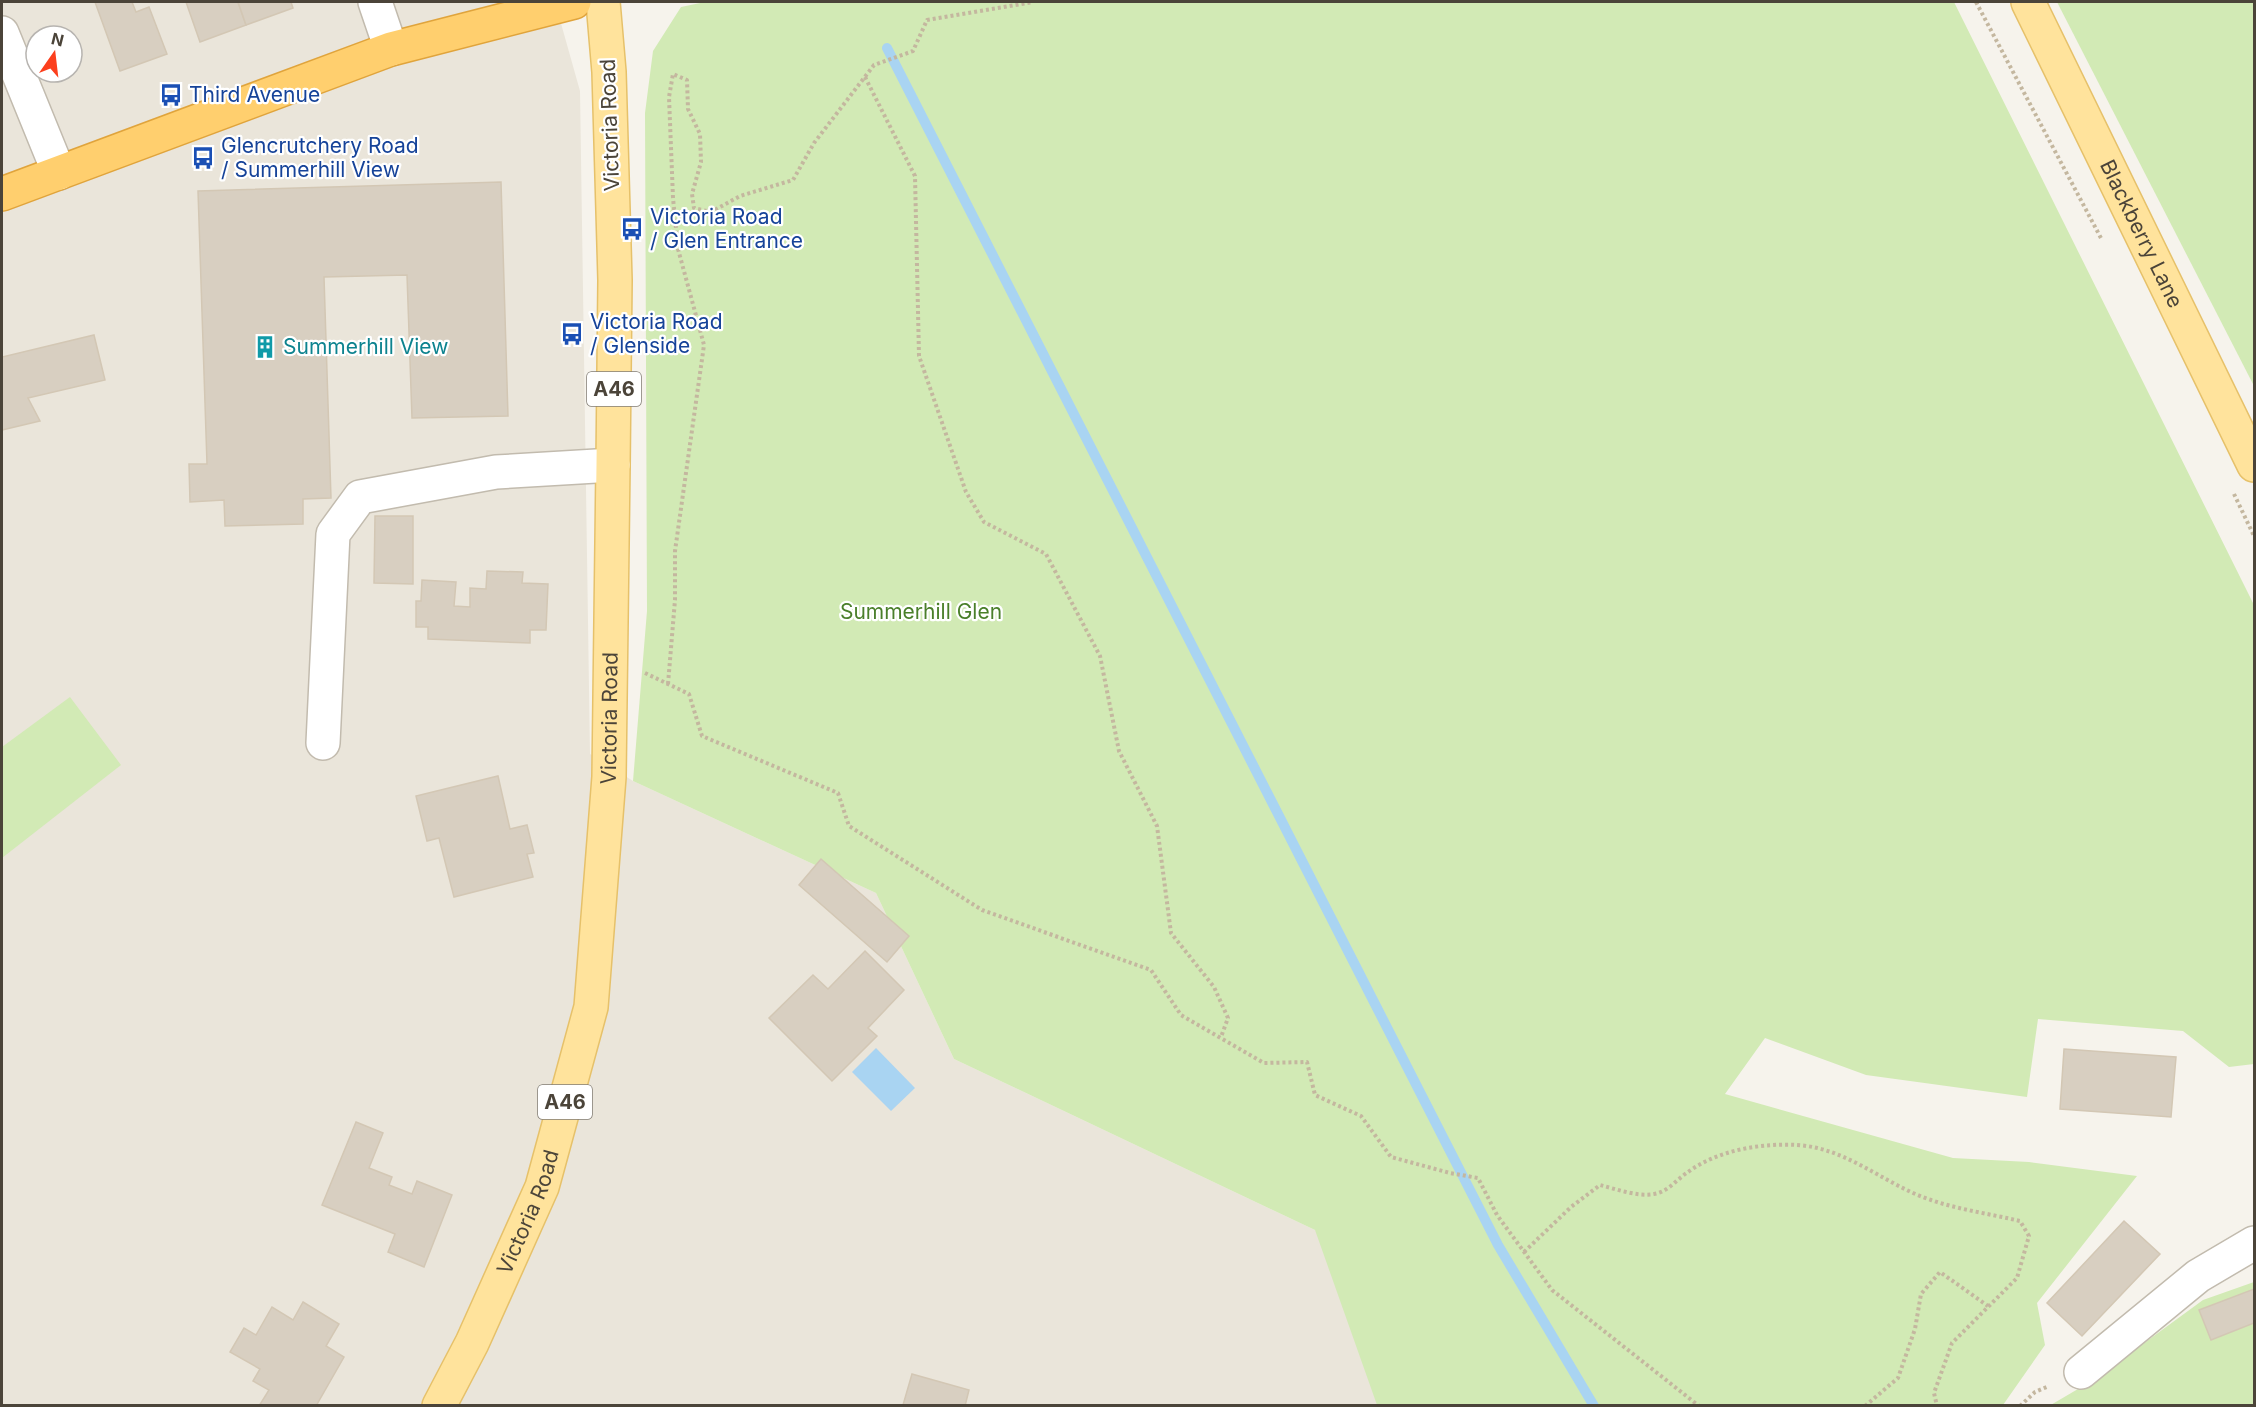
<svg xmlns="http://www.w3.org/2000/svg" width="2256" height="1407" viewBox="0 0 2256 1407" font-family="Inter,sans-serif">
<rect width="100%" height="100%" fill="#f6f3ec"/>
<!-- residential -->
<path fill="#eae5da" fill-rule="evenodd" d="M2,2H555L580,91L590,754L633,781L876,893L954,1059L1315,1230L1527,1406H2ZM36,36H72V72H36Z"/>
<!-- green -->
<g fill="#d2eab5">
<polygon points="705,2 1954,2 2254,605 2254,1064 2229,1067 2183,1031 2038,1019 2027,1097 1866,1075 1765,1038 1725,1094 1953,1158 2029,1162 2137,1176 2037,1303 2045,1345 2003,1405 1377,1405 1315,1230 954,1059 876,893 633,781 647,611 645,113 653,51 681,7"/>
<polygon points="2057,2 2254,2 2254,386"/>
<polygon points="70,697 121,765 2,858 2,747"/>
<polygon points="2254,1282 2254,1405 2049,1406 2095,1379 2203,1300"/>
</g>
<!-- water -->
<polygon fill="#a9d4f2" points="876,1048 915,1088 891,1111 852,1072"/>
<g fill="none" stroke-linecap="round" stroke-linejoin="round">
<!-- stream -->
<polyline stroke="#a9d4f2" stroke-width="10" points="887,48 1498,1245 1594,1406"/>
</g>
<!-- building -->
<g fill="#d8cfc1" stroke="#d3c7b4" stroke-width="1.5">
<polygon points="95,2 132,2 136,12 149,7 167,54 120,71"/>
<polygon points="186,2 238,2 246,25 200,42"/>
<polygon points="238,2 291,2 293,8 246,25"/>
<polygon points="501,182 508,416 412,418 407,275 324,277 331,498 303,499 303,524 225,526 224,500 190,502 189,464 207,464 198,191"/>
<polygon points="94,335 105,380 28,398 40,421 2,430 2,357"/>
<polygon points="375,516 413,516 413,584 374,583"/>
<polygon points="487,571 523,572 522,583 548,584 546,630 530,630 530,643 428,639 428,627 416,627 416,601 421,601 422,580 456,582 454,606 470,607 470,588 486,589"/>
<polygon points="498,776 510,829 527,825 534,853 527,854 533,877 454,897 439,838 427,841 416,796"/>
<polygon points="821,859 909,936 887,962 799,885"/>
<polygon points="865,951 904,990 868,1028 877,1036 832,1081 769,1018 813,975 828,989"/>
<polygon points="2064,1049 2176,1057 2171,1117 2060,1109"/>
<polygon points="356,1122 383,1133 369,1168 392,1177 389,1185 412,1194 417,1181 452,1195 424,1267 388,1252 395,1234 322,1205"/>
<polygon points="2124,1221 2160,1254 2082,1336 2047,1303"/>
<polygon points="2254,1289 2254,1323 2211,1340 2199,1310"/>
<polygon points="303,1302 339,1324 326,1346 344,1357 316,1406 259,1406 269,1390 253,1381 260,1369 230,1352 244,1328 256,1335 272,1307 293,1320"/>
<polygon points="912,1374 969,1390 965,1406 903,1405"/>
</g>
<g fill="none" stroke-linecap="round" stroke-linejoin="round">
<!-- minor casing -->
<g stroke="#c2bbae" stroke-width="36">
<g id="minor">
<polyline points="375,2 391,49"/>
<polyline points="2,33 59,173"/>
<polyline points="323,743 333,534 360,497 496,472 613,465"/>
<polyline points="2081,1372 2198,1276 2254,1243"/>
</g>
</g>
<!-- major casing -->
<g stroke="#e6c16a" stroke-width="36">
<g id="major">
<path id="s1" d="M2028,2L2254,465"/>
<path id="s2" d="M439,1406L472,1343L542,1187L591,1007L609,777L613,465L615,280L609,72L603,2"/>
</g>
</g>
<!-- highway casing -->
<g stroke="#e0a43c" stroke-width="36">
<polyline id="highway" points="2,194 391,49 574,2"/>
</g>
<!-- path -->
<g stroke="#c4b79f" stroke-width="4" stroke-dasharray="3 3" stroke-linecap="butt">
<polyline points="1976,2 2102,240"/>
<polyline points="865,77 915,176 919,356 966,492 984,522 1046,554 1100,656 1119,751 1157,826 1171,933 1214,987 1228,1018 1221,1037"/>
<polyline points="2234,494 2254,536"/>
<polyline points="645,673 689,694 702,736 838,793 849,826 982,910 1151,970 1181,1015 1264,1063 1307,1062 1315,1095 1361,1116 1391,1157 1450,1173 1478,1178 1497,1215 1552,1290 1699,1406"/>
<polyline points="668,684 675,600 675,551 704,345 678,249 673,198 669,97 673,74 687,80 688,109 700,134 701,162 692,194 694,208 711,212 740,196 793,180 814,143 874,65 913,51 927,20 1033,2"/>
<path d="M1524,1252L1571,1207L1600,1185C1616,1189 1637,1197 1654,1194C1668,1192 1677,1179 1688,1172C1718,1150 1761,1143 1797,1145C1848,1148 1885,1185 1931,1200C1960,1210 1991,1214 2020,1221L2029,1236L2017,1278L1952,1343L1934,1393L1937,1406"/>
<polyline points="1865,1406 1898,1378 1915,1329 1921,1294 1940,1272 1988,1306"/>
<polyline points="2020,1406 2035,1392 2049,1386"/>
</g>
<!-- minor -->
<use href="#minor" stroke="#fff" stroke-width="33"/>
<!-- major -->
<use href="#major" stroke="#ffe39c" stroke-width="33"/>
<!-- highway -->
<use href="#highway" stroke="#ffcf6e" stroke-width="33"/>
</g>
<!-- icons -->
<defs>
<g id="bus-bare" transform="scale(1.8)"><path d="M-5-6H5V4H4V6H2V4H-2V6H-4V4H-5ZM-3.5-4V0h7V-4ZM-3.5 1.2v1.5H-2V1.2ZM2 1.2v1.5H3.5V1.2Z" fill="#1a4fb4" stroke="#fff" stroke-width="2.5" paint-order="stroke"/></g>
<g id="building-bare" transform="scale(1.8)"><path d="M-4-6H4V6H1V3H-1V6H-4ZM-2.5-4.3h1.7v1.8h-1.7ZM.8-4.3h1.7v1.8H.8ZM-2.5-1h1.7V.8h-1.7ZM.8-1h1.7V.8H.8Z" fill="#0f9aa8" stroke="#fff" stroke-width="2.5" paint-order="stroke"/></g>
</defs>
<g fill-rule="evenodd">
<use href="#bus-bare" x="171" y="95"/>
<use href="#bus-bare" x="203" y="158"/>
<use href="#bus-bare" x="632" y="229"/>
<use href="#bus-bare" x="572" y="334"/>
<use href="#building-bare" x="265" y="347"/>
</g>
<g text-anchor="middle" stroke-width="4.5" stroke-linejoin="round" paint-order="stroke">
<!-- shield labels -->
<g fill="#fff" stroke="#817c74" stroke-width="1.5">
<rect x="587" y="372" width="54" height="34" rx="4.5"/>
<rect x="538" y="1085" width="54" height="34" rx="4.5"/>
</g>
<g font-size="20" font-weight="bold" fill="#4b4439">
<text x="614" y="396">A46</text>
<text x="565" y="1109">A46</text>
</g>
<!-- transit labels -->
<g font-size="21" fill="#164399" stroke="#fff" text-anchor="start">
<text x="189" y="102">Third Avenue</text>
<text x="221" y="153">Glencrutchery Road<tspan x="221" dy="24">/ Summerhill View</tspan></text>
<text x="650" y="224">Victoria Road<tspan x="650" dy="24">/ Glen Entrance</tspan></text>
<text x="590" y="329">Victoria Road<tspan x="590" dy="24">/ Glenside</tspan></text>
</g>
<!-- street labels -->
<g font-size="21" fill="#4b4439" stroke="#fff">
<text transform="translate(610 125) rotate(-92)" y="7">Victoria Road</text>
<text dy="7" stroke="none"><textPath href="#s1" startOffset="258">Blackberry Lane</textPath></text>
<text dy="7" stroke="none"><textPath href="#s2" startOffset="718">Victoria Road</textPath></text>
<text dy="7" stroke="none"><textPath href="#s2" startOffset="214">Victoria Road</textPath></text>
</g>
<!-- culture labels -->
<g font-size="21" fill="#0d838f" stroke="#fff" text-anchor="start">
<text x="283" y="354">Summerhill View</text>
</g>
<!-- park labels -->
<g font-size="21" fill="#4a7f2a" stroke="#fff">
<text x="921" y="619">Summerhill Glen</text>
</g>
</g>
<!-- border -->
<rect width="2256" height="1407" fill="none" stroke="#4b4439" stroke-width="6"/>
<!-- north arrow -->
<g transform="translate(54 54) rotate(14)"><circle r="28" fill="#ffffff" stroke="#b7b4b0" stroke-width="1.5"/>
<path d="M0-4.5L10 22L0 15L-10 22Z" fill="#fc3f1d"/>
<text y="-9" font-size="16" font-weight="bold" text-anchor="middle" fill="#4b4439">N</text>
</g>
</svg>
